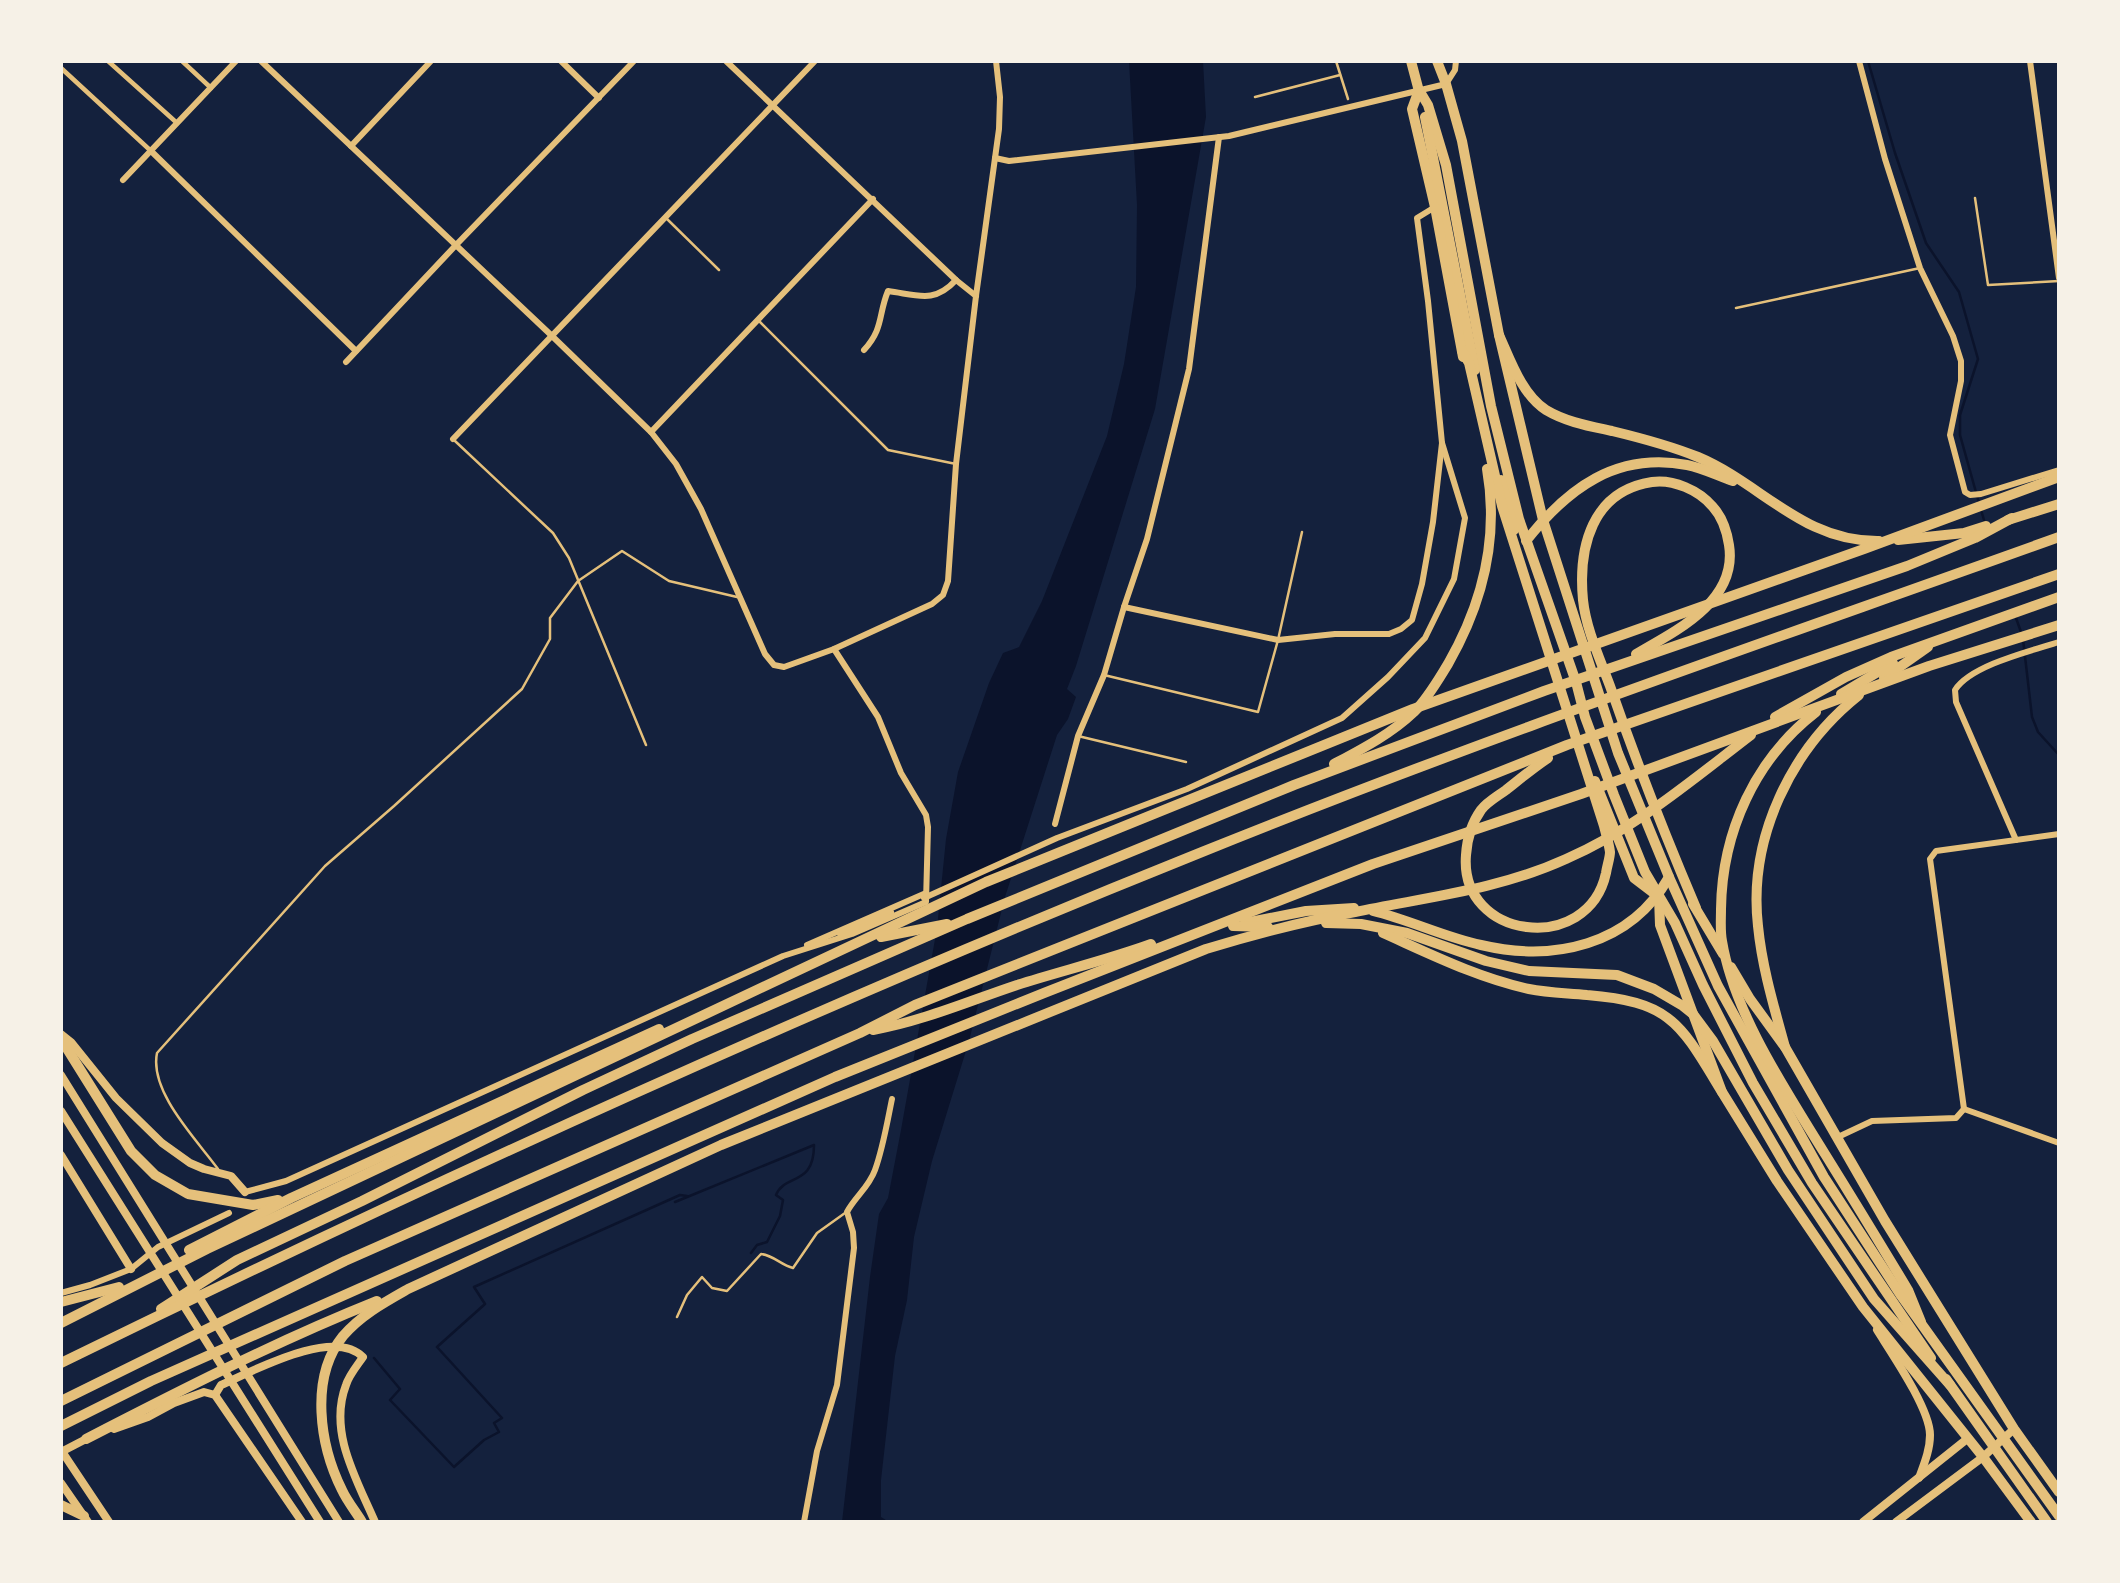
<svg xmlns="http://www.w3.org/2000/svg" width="2120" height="1583" viewBox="0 0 2120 1583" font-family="'Archivo Narrow',sans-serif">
<rect width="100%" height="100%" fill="#14213d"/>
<!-- water -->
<polygon fill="#0b132b" points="1129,61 1203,61 1206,117 1155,409 1076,666 1067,689 1076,697 1068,719 1057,735 1005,897 969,1041 932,1161 914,1237 907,1300 895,1356 881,1480 881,1517 889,1522 842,1522 870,1277 879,1214 888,1198 901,1130 937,928 946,839 958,772 989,683 1003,653 1019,647 1042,601 1107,436 1124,364 1136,287 1137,205"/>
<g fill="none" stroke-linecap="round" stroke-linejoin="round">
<!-- stream -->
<g stroke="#0b132b" stroke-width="2.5">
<polyline points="1868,61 1895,153 1926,243 1959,292 1978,359 1960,415 1960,435 1979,503"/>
<polyline points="1981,510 1984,520"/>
<polyline points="2016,618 2021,632"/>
<polyline points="2023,639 2032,717 2038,732 2059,755"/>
<path d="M675,1202L814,1145C814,1187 785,1173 776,1195L783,1200L780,1216L767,1242L757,1245L751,1253"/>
<polyline points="374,1358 400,1389 390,1400 454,1467 484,1440 499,1432 494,1423 502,1418 437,1347 485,1304 474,1287 680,1195 687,1196"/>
</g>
<!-- service -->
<g stroke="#e5c07b" stroke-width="2.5">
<polyline points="1336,61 1348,99"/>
<polyline points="1255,97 1340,75"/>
<polyline points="1975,198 1988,285 2059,281"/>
<polyline points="666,218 719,270"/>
<polyline points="1736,308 1920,268"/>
<polyline points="759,321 888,450 956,464"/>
<polyline points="455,441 553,533 569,558 646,745"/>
<polyline points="1104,675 1258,712 1278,640 1302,532"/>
<polyline points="1078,736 1186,762"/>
<path d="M218,1169C197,1140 149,1092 157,1053L325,866L394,806L522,689L550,639V618L578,581L622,551L669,581L737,597"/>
<path d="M677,1317L687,1295L702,1277L712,1288L727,1291L761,1254C773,1255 781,1265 793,1268L817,1233L845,1213"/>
</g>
<!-- pedestrian -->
<g stroke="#e5c07b" stroke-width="4.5">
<polyline points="108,61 177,123"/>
<polyline points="182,61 211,88"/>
<polyline points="61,68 151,151"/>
</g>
<!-- minor -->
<g stroke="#e5c07b" stroke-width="6">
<polyline points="261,61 551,335 651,432 676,464 701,509 765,654 774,665 784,667 834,649 932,604 943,595 948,581 956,464 976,296 999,129 1000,97 996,61"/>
<polyline points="561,61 599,98"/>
<polyline points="726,61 956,280 976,296"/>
<polyline points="1859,61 1885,159 1920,268 1953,336 1961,361 1961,381 1950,435 1965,492 1970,495 1981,494 2059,470"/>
<polyline points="2030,61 2059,278"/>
<polyline points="351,146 431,61"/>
<polyline points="151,151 356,351"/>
<polyline points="995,158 1009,161 1229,136 1446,84 1455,70 1456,61"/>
<polyline points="123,180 236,61"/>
<path d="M864,350C884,328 878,315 888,291C918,295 934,304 956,280"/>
<polyline points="346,362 456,245 634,61"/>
<polyline points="651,432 873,199"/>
<polyline points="453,439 815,61"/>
<polyline points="1124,607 1278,640 1335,634 1389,634 1401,629 1412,620 1422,584 1433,522 1442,443 1428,301 1417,218 1435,207"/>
<polyline points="1055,824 1078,736 1104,675 1124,607 1147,539 1189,369 1219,137"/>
<path d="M2016,840L1956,702L1955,690C1971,665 2031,651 2059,642"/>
<polyline points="924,898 1057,838 1187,789 1342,718 1388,677 1425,638 1454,579 1465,518 1442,443"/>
<polyline points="840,934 891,912"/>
<polyline points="807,945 926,893"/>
<polyline points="1964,1109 1930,859 1936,851 2059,834"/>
<polyline points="1964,1109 2059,1143"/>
<polyline points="1838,1137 1872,1121 1956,1118 1964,1109"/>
<polyline points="245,1192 286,1181 783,956 852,934 926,902 928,827 926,815 901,773 878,717 834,649"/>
<polyline points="61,1293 90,1285 131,1269 158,1247 229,1213"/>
<path d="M804,1522L817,1451L837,1385L854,1248L853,1232L847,1212C855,1197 869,1187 875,1170C883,1148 887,1123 892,1099"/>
</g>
<!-- tertiary -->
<g stroke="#e5c07b" stroke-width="8">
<polyline points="61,1034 71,1042 116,1098 162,1143 190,1163 204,1169 231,1176 245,1192"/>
<polyline points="61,1075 339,1522"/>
<polyline points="61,1111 320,1522"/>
<polyline points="61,1155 131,1269"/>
<path d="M1877,1330C1892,1354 1930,1409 1930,1435C1930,1450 1924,1464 1919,1478"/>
<path d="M215,1395L221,1385C253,1371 333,1327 363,1357C357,1366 349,1375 346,1385C328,1432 357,1480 375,1522"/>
<polyline points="114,1429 148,1417 174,1403 204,1392 215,1395 302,1522"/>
<polyline points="61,1450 109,1522"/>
<polyline points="61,1452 88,1438"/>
<polyline points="61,1483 88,1522"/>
<polyline points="1863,1522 1967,1439"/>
<polyline points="1896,1522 1983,1457 2014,1429"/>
</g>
<!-- primary -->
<g stroke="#e5c07b" stroke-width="10">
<polyline points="1411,61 1420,95"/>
<polyline points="1437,61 1446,84 1462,141 1499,335 1543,520 1618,753 1669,877 1718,986 1824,1177 1900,1294 2059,1516"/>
<polyline points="1419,90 1428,105 1446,165 1491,406 1519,519 1576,682 1585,717 1614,795 1645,872 1675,923 1703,985 1753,1083 1812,1183 1931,1358"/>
<polyline points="1419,90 1412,109 1435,207"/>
<polyline points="1425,117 1475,370"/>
<polyline points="1501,480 1514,530"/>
<polyline points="1595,781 1634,878 1655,894"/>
<polyline points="1659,897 1660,925 1722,1092 1777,1181 1863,1307 1983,1457 2031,1522"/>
<polyline points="1693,904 1723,954"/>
<polyline points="1731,967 1750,999 1785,1047 1885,1221 2014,1429 2059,1492"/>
<polyline points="1946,1379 2047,1522"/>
</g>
<!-- motorway -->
<g stroke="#e5c07b" stroke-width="10">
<polyline points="1435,207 1463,357"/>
<path d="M1499,335C1510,359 1522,395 1546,410C1566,422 1589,426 1612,431C1641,438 1671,446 1698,457C1762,484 1803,542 1879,541"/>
<path d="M1462,351L1469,363L1502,506L1604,826C1606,834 1609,844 1610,852C1610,858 1607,866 1606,873C1588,956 1459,940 1466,855C1467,839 1471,824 1481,810C1487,802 1498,796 1506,790C1520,779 1533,768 1548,758"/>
<polyline points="2008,520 2059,504"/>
<polyline points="1898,540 1964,533 1986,526"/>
<path d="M1526,541C1568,488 1616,452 1687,465C1703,468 1718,476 1733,481"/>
<path d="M1636,654C1676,631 1738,601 1729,545C1727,532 1722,517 1713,507C1699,490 1673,479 1652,482C1592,491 1578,547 1583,600C1586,629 1600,659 1610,686C1636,761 1665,835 1696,908"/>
<polyline points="1884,678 1928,647"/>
<polyline points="1841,694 1893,663"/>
<path d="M1816,712C1755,759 1722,832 1721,909C1721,920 1720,931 1722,941C1734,1014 1787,1092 1825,1154C1853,1199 1881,1245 1908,1290L1921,1322"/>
<polyline points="1775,717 1846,677 1891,657 2059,597"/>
<path d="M1334,764C1362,749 1391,734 1414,712C1428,698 1438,680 1448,664C1483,603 1499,538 1487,469"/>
<path d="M1373,911C1410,920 1444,937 1481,945C1553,962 1630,946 1669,877"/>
<polyline points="1245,923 1306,911 1354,908"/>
<polyline points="1326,923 1361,924 1407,933 1486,961 1529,971 1617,975 1654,989 1683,1006 1693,1014 1713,1041 1788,1170 1874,1299 1950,1385"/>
<polyline points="1233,926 1268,927"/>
<path d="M1383,933C1430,954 1478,978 1529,989C1548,993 1568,993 1587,995C1672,1002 1680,1023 1722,1092"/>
<polyline points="881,937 947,924"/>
<path d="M873,1030C923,1021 969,1001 1017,985C1061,971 1107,960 1151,944"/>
<polyline points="61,1039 131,1151 155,1175 188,1194 253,1205 278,1200"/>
<path d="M1785,1047C1774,1007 1762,967 1758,926C1748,838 1791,749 1859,695"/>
<polyline points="189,1250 291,1198 659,1029"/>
<polyline points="61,1302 119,1287"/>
<polyline points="161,1309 237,1260 362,1201 583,1090 692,1039 967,919 1294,785 1544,691 1907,566 1975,538 2012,518"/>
<polyline points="61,1323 207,1249 986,882 1413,709 1864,549 2059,477"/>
<path d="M61,1363C435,1180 815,1007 1202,852C1484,738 1772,640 2059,537"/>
<polyline points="61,1401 345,1261 860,1033 915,1005 1567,745 2059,574"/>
<polyline points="61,1426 151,1381 835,1077 1044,993 1373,864 1581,794 1929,666 2059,625"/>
<path d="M86,1439C181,1390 277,1341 377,1301"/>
<polyline points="61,1505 84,1516"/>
<path d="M362,1522C356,1512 347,1501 342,1490C320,1446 309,1378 343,1336C361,1315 385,1302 408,1289L721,1145L1206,949C1255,934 1305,921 1355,912C1427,897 1498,890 1566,859C1635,829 1692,780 1751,735"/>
</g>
</g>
<!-- border -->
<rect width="2120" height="1583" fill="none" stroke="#f6f1e7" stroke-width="126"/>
</svg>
